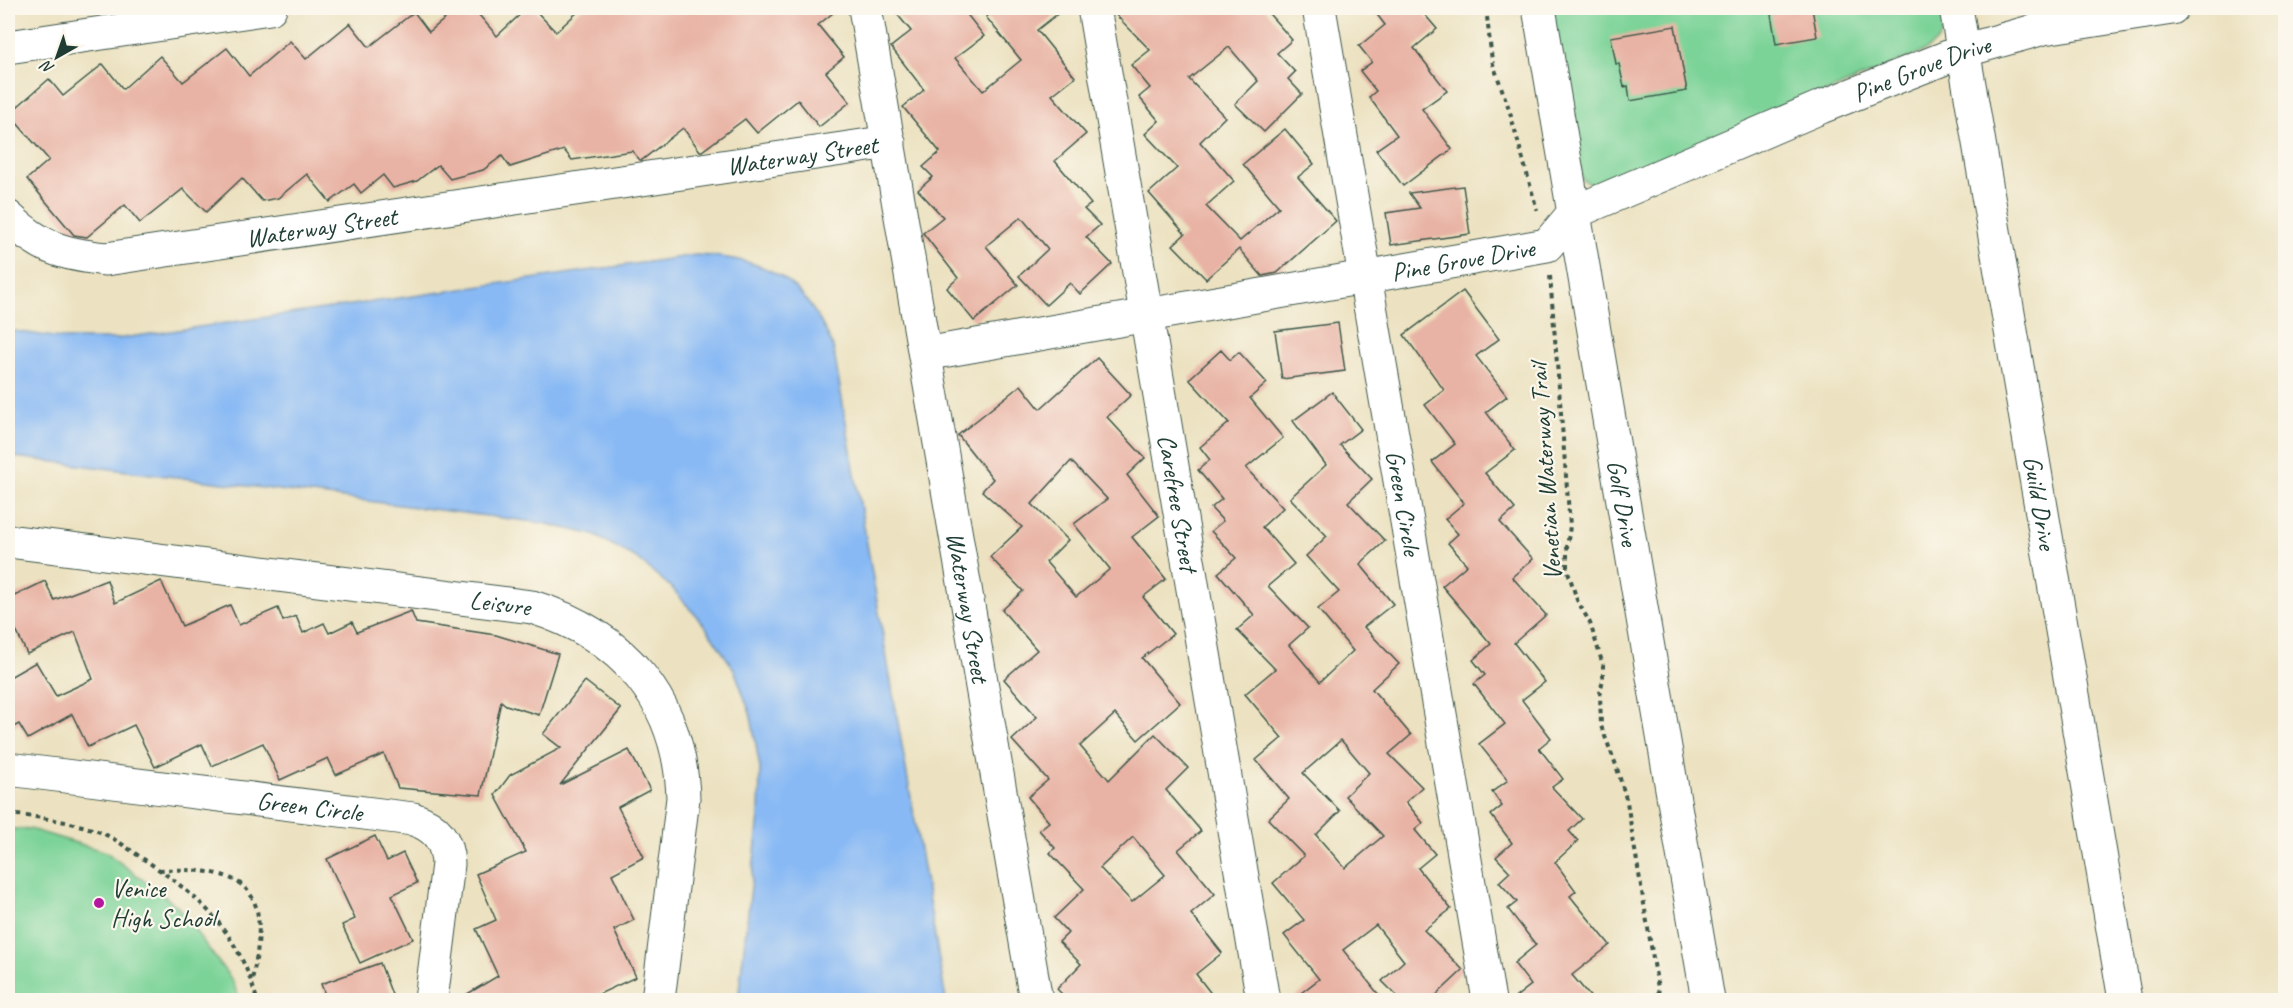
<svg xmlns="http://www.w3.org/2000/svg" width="2293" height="1008" viewBox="0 0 2293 1008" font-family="Caveat,sans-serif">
<rect width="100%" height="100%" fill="#fbf7ec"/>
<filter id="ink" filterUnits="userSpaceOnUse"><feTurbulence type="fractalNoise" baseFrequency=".0167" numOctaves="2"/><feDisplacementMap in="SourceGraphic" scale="12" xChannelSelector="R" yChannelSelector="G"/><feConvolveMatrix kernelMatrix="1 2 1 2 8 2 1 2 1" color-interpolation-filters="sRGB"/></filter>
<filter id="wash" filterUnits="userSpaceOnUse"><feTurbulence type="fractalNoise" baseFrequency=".008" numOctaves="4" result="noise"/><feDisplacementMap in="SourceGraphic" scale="24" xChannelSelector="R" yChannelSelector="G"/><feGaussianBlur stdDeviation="1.35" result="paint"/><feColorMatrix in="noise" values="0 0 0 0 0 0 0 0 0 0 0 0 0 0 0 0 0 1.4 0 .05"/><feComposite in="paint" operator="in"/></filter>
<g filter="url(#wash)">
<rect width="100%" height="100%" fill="#ece2c1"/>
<!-- green -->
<g fill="#7cd398" stroke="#4e8866" stroke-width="1.5">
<path d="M1549,8H1946C1944,30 1945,37 1925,51L1601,187L1590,184L1582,179Z"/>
<polygon points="8,829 30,829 106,852 177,906 232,980 240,1000 8,1000"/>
</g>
<!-- water -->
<path fill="#88b9f4" stroke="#547b94" stroke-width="1.5" d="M696,255C769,258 804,279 833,347L946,1000H738L759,817L760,768L751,716L734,669L705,626L672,588L635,557L594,535L543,523L8,456V330L67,339H116Z"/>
<g id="blocks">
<!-- building -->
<g fill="#e8b3a4" fill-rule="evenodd">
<polygon points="458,8 473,8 497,36 527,8 533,8 556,32 582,8 839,8 818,25 844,57 826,72 850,102 819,127 798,100 757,133 745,119 702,151 700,151 683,128 642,160 640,160 632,151 572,160 564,150 510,167 502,156 483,170 450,179 438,165 417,181 393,188 383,175 361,193 354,184 330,202 307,174 278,198 262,201 242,178 206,212 183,189 140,223 125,205 87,237 74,235 27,179 49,160 9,114 49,79 63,96 103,64 123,89 160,56 183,82 227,48 249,76 290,41 306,59 350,23 369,47 414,12 429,32"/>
<polygon points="892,8 962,8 984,36 955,58 983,91 1021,60 986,17 999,8 1065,8 1037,30 1075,77 1052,95 1086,134 1055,161 1091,204 1084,209 1100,225 1086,237 1112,264 1080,294 1070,283 1046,305 1019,276 1048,249 1021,217 986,246 1018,285 974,321 947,288 958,278 923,233 943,217 918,190 933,177 923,167 940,152 903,107 924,90 891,47 911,31"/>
<polygon points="1113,8 1264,8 1292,40 1277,53 1295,72 1288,79 1302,94 1264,132 1235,104 1258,81 1229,47 1189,79 1225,117 1200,142 1234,181 1206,206 1240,241 1279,207 1243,164 1285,129 1314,164 1298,177 1336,221 1277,273 1262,276 1239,249 1206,279 1173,245 1185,234 1149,193 1177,168 1145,134 1159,121 1139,97 1150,88 1131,65 1150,50 1114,13"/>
<polygon points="1372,8 1419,8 1437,29 1414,48 1447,91 1422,109 1452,149 1403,186 1376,150 1397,135 1369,97 1376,91 1360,71 1372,62 1359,46 1385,25"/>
<polygon points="1770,8 1812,8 1817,37 1776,44"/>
<polygon points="1675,26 1687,91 1630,101 1628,86 1624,87 1619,64 1616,64 1611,37"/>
<polygon points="1463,186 1470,234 1391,245 1386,213 1420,208 1409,193"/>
<polygon points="1463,291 1499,339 1476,356 1507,396 1486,412 1515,450 1485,473 1515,509 1500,522 1533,559 1512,577 1546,615 1514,643 1545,682 1522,700 1551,738 1539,748 1563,779 1552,787 1582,819 1569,831 1578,841 1555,862 1576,891 1570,896 1610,945 1572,975 1593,1000 1512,1000 1531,985 1514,963 1536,945 1508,909 1517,902 1499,882 1510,872 1496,857 1512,843 1491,815 1502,806 1492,792 1508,780 1479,744 1505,724 1474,684 1485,675 1473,660 1491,644 1442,586 1467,565 1448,543 1458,534 1445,519 1464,503 1432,462 1455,444 1425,405 1444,390 1404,335"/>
<polygon points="1338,323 1345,371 1282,379 1275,331"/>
<path d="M1221,350L1230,360L1239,352L1267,383L1250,398L1283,438L1246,468L1283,508L1262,527L1294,564L1268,586L1308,628L1289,645L1320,682L1353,651L1318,609L1339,592L1306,556L1327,536L1290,498L1326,465L1293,421L1332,392L1361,429L1340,445L1372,479L1348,502L1385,541L1360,564L1393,604L1364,627L1399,664L1372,689L1411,735L1389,754L1422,787L1406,802L1423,823L1415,830L1435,854L1418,868L1451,909L1424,930L1463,970L1431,1000H1401L1382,981L1404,961L1376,925L1343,950L1383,1000H1292L1319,979L1284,935L1304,920L1273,883L1304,856L1268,819L1289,799L1256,760L1282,738L1245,694L1275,669L1237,630L1254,615L1218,573L1236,558L1211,531L1223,521L1211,508L1222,499L1198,470L1210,460L1200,447L1229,423L1189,379ZM1341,740L1369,773L1345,796L1383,836L1345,868L1316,835L1340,811L1303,773Z"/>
<path d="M1097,358L1131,395L1107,417L1145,458L1127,475L1159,516L1132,537L1166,579L1143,597L1173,634L1142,658L1180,703L1138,740L1115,714L1080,746L1109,780L1155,734L1188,768L1166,790L1201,831L1178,850L1215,894L1191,914L1222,953L1196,974L1216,1000H1068L1057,989L1081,964L1059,942L1068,933L1054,918L1084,889L1050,853L1055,848L1039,830L1049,822L1028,797L1048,780L1012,740L1037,717L1004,679L1037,650L1002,610L1023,591L990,557L1022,527L982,491L993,479L958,435L1021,385L1040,409ZM1071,461L1107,499L1074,524L1110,569L1076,597L1046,562L1068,540L1032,504ZM1133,837L1165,875L1132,902L1100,868Z"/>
<polygon points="107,580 115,603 161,581 182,626 230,605 239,625 278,608 283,621 296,616 303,633 324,623 329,633 352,622 357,632 411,611 416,623 496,635 558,654 539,715 506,705 501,701 481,795 398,788 384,754 336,775 328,758 280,780 263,743 212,766 202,744 155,767 134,725 88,747 72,714 28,739 19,724 8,730 8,678 36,662 56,696 93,679 75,632 27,654 15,628 8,631 8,599 45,581 54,600"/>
<polygon points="585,681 621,709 560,785 629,750 650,790 618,807 644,857 612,874 634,920 614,930 636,977 599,994 602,1000 457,1000 498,976 476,929 496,920 476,874 526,852 495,795 510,775 561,748 543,734"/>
<polygon points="375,836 387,861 403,853 417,883 392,895 413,939 360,963 342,925 355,919 327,859"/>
<polygon points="380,963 394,1000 327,1000 321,984"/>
</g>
</g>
</g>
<g filter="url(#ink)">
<use href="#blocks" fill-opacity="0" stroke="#3e5649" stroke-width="1.5"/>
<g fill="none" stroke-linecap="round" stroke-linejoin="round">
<!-- minor casing -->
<g stroke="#3e5649" stroke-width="35">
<g id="minor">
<path id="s1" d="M865,8L1036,1000"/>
<path id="s2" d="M1094,8L1263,1000"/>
<path id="s3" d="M1319,8L1489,1000"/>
<path id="s4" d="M1539,8L1708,1000"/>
<path id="s5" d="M1956,8L2125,1000"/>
<polyline points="8,47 270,8"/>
<path id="s6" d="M8,217C40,248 62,254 106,259L889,142"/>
<path id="s7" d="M925,354L1547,245L1575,212L1821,107L1963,51L2044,28L2172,8"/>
<path id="s8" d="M8,541L532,607C623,635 680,700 683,798L658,1000"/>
<path id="s9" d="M8,769L413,819C436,826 447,840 448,864L431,1000"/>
</g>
</g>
<!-- path -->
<g stroke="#3e5649" stroke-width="4" stroke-dasharray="4.5 4.5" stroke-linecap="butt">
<polyline points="1486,8 1492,61 1509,109 1537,210"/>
<polyline points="1550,276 1570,526 1567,547 1567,568 1577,600 1590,623 1603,665 1603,679 1600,693 1601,726 1616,765 1627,802 1660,1000"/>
<path d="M8,814C38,817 74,821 102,833C118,840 131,851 145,860C203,899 238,932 257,1000"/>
<path d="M159,870C250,867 272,890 252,980"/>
</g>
<!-- minor -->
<use href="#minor" stroke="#fff" stroke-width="33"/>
</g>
</g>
<!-- markers -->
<circle fill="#b5179e" stroke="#fbf7ec" stroke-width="2" cx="99" cy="903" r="6"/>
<g text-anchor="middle" stroke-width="4.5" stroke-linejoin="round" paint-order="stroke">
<!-- street labels -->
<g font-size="26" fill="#1f3d34" stroke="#fbf7ec">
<text dy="9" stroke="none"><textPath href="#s7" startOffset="1050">Pine Grove Drive</textPath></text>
<text dy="9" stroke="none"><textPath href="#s6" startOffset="813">Waterway Street</textPath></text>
<text dy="9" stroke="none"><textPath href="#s6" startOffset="327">Waterway Street</textPath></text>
<text dy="9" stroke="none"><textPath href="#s7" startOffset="546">Pine Grove Drive</textPath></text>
<text transform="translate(1545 472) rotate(-94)" y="9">Venetian Waterway Trail</text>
<text dy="9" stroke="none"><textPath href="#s2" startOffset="502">Carefree Street</textPath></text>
<text dy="9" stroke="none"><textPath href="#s3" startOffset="502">Green Circle</textPath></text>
<text dy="9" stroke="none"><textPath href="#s4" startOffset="502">Golf Drive</textPath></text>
<text dy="9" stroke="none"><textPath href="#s5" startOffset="502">Guild Drive</textPath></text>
<text dy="9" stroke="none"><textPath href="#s8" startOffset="496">Leisure</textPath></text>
<text dy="9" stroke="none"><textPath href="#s1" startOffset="608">Waterway Street</textPath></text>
<text dy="9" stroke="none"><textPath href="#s9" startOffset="304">Green Circle</textPath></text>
</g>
<!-- poi labels -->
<g font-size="26" fill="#1f3d34" stroke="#fbf7ec" text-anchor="start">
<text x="111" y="897">Venice<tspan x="111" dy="30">High School</tspan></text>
</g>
</g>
<!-- margin -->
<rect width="2293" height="1008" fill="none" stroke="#fbf7ec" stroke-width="30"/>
<!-- north arrow -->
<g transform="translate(57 57) rotate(220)" stroke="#fbf7ec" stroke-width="4.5" paint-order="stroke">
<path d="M0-4.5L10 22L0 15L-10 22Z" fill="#1f3d34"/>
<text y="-9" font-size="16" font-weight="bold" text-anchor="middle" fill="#1f3d34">N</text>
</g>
</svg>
